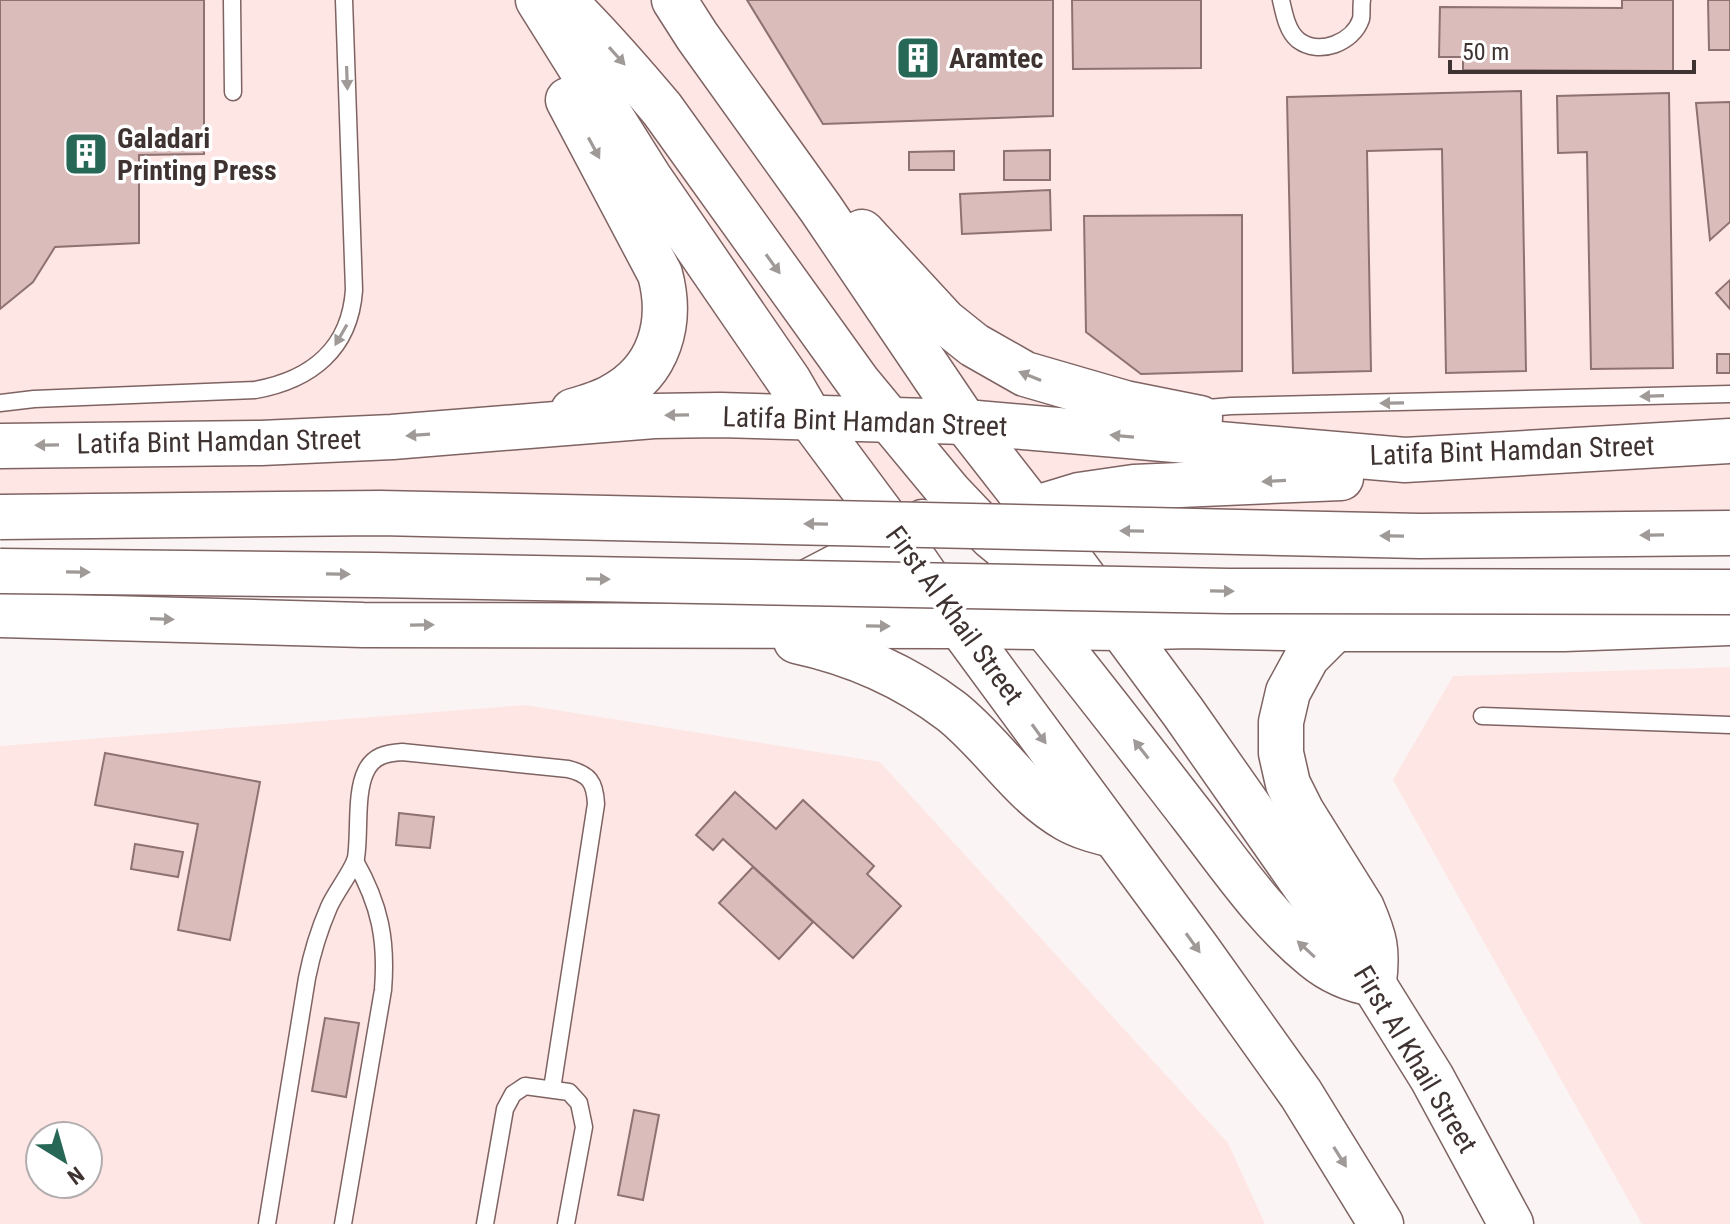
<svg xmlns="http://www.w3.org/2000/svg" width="1730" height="1224" viewBox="0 0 1730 1224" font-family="'Roboto Condensed',sans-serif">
<rect width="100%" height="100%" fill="#fbf4f4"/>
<!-- built -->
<g fill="#fee6e4" fill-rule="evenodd">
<polygon points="0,0 1730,0 1730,511 0,530"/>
<polygon points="1730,667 1730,1224 1642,1224 1393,780 1453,676"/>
<path d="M525,705L880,762L1228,1143L1265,1224H0V746ZM40,1136H88V1184H40Z"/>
</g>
<!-- building -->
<g fill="#dabcba" stroke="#8e7271" stroke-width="2">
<polygon points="0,0 204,0 204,154 139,155 139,243 55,247 33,282 0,309"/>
<polygon points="747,0 1053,0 1053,116 823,124"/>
<polygon points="1072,0 1201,0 1201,68 1073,69"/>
<polygon points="1622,0 1673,0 1673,71 1463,70 1463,57 1439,57 1440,7 1622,8"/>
<polygon points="1708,0 1730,0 1730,50 1709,50"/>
<polygon points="1521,91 1526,371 1446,373 1442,149 1367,151 1371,371 1293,373 1287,97"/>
<polygon points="1669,93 1673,368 1591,369 1587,152 1558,153 1557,96"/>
<polygon points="1730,102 1730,222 1710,240 1696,103"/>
<polygon points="1050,150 1050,180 1004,180 1004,151"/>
<polygon points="954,151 954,170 909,170 909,152"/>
<polygon points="1050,190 1051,230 962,234 960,194"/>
<polygon points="1242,215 1242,371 1141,374 1086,332 1084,216"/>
<polygon points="1730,280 1730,309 1716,293"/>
<rect x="1717" y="354" width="13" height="19"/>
<polygon points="105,753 260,782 230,940 178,930 198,824 95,805"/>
<polygon points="735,792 776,829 803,800 874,866 867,874 901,906 853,958 723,839 713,850 696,835"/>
<polygon points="399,813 434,817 430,848 396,845"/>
<polygon points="135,844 183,852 178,877 131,869"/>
<polygon points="753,867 813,922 779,959 719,903"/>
<polygon points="325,1018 359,1023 346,1097 312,1091"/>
<polygon points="634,1110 659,1115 643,1200 618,1195"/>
</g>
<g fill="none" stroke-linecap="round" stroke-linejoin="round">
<!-- lane casing -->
<g stroke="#7e6362" stroke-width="19">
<g id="lane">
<polyline points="232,0 233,92"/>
<path d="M1281,0C1284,13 1287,31 1298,40C1319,56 1353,43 1361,19C1362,14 1361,6 1362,0"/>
<path d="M0,403L34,399L255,390C311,380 350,349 354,290L344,0"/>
<polyline points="1196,409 1231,406 1730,394"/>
<polyline points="1482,716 1730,725"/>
<path d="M267,1224L307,978C312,953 319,930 329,907C335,893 353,870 356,858C360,833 355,793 366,771C373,756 386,753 402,752L568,769C589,774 595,782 596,804L552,1089"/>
<path d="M343,1224L383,990C387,940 380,905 355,861"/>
<polyline points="485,1224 505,1109 513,1094 525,1086 569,1092 579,1103 584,1127 566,1224"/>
</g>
</g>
<!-- secondary casing -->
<g stroke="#7e6362" stroke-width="47">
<g id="secondary">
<polyline points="538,0 649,177 789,381 811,419 898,536 960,626 1197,948 1301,1094 1381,1224"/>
<path d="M563,0C598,34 630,71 662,109L858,382L950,493L992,537L1052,586L1074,600"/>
<polyline points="674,0 697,36 821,209 965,422 1033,509 1183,712 1374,985 1432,1078 1511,1224"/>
<path d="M568,100L660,274C673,322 660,371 613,396C601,403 587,407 573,411"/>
<polyline points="862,232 944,321 974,345 1025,374 1125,403 1200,418"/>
<polyline points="0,446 261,443 392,437 654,416 720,415 965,422 1405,460 1730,441"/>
<polyline points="1010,525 1033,509 1079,495 1134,487 1341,478"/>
<polyline points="792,590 923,522"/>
<path d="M1033,613C1087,679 1139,747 1191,814C1229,863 1265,917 1314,957C1332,972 1351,980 1374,984"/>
<polyline points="0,615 363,625 960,626 1121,628 1187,626 1335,629 1564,629 1730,623"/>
<path d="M1335,629L1307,657L1288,692L1281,722V753L1288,784L1302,812L1362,908C1375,938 1378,950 1374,982"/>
<path d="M796,641C852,653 905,676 951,711C992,743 1021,793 1067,819C1081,827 1097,831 1112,835"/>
</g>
</g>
<!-- lane -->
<use href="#lane" stroke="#fff" stroke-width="16"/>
<!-- secondary -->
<use href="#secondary" stroke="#fff" stroke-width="44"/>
<!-- primary-bridge casing -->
<g stroke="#7e6362" stroke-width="47" stroke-linecap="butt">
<g id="primary-bridge">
<polyline points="0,517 380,513 1420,536 1730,533"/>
<polyline points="0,571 375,575 1228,591 1730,592"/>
</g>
</g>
<!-- primary-bridge -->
<use href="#primary-bridge" stroke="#fff" stroke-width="44"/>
</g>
<!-- one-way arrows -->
<defs><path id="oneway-solid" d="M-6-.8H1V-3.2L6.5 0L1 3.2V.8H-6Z" transform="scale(2)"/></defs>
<g fill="#9f9998">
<use href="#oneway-solid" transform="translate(617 56) rotate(48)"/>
<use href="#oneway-solid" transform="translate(347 78) rotate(88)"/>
<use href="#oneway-solid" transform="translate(594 148) rotate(62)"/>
<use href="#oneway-solid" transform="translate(773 264) rotate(54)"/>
<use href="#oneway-solid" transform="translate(341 335) rotate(120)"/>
<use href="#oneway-solid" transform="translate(1030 376) rotate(-158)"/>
<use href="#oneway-solid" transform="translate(1652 396) rotate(178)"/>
<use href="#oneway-solid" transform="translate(1392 403) rotate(179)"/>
<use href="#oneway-solid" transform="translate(677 415) rotate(179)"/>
<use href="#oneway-solid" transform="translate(418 435) rotate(176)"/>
<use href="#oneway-solid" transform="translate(1122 436) rotate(-175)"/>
<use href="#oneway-solid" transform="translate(47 445) rotate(179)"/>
<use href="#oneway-solid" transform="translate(1274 481) rotate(177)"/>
<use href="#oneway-solid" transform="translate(816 524) rotate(-179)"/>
<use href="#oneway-solid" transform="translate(1132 531) rotate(-179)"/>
<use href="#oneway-solid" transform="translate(1652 535) rotate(179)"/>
<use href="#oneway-solid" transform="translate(1392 536) rotate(-179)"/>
<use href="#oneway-solid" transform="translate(78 572) rotate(1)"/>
<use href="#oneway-solid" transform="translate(338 574) rotate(1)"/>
<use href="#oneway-solid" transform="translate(598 579) rotate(1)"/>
<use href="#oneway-solid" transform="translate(1222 591) rotate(1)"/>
<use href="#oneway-solid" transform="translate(162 619) rotate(2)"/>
<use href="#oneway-solid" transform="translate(422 625) rotate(-1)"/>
<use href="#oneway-solid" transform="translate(878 626) rotate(1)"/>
<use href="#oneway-solid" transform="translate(1039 734) rotate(54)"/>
<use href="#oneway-solid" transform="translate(1141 749) rotate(-128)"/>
<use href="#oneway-solid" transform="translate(1193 943) rotate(54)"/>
<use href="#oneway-solid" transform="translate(1306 949) rotate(-137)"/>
<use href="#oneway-solid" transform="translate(1340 1157) rotate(58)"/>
</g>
<!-- icons -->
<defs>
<g id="building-square" transform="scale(2.3)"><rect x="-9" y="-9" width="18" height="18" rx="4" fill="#276756" stroke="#fff"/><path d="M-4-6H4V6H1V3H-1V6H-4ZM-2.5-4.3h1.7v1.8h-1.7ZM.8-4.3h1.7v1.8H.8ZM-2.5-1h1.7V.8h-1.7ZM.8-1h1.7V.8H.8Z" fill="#fff"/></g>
</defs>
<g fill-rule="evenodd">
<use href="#building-square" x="918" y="58"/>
<use href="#building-square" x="86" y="154"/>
</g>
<g text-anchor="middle" stroke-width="7" stroke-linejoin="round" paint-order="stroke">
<!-- poi labels -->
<g font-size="28" font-weight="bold" fill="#3f3332" stroke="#fff" text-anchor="start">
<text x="949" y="68">Aramtec</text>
<text x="117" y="148">Galadari<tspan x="117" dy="32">Printing Press</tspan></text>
</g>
<!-- street labels -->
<g font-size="28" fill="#3f3332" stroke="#fff">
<text transform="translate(865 421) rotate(2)" y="10">Latifa Bint Hamdan Street</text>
<text transform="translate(219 441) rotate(-1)" y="10">Latifa Bint Hamdan Street</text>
<text transform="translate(1512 450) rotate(-2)" y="10">Latifa Bint Hamdan Street</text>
<text transform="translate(955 615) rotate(54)" y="10">First Al Khail Street</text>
<text transform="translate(1416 1059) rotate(59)" y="10">First Al Khail Street</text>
</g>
</g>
<!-- north arrow -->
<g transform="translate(64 1160) rotate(143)"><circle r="38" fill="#ffffff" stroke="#b2adad" stroke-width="2"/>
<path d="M0-6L14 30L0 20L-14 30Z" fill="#276756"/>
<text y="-12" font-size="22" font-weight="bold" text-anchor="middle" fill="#3f3332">N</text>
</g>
<!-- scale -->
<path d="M1450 60v12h244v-12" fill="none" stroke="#3f3332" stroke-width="4"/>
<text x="1462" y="60" font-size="24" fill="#3f3332" stroke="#ffffff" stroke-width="6" paint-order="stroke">50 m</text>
</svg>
